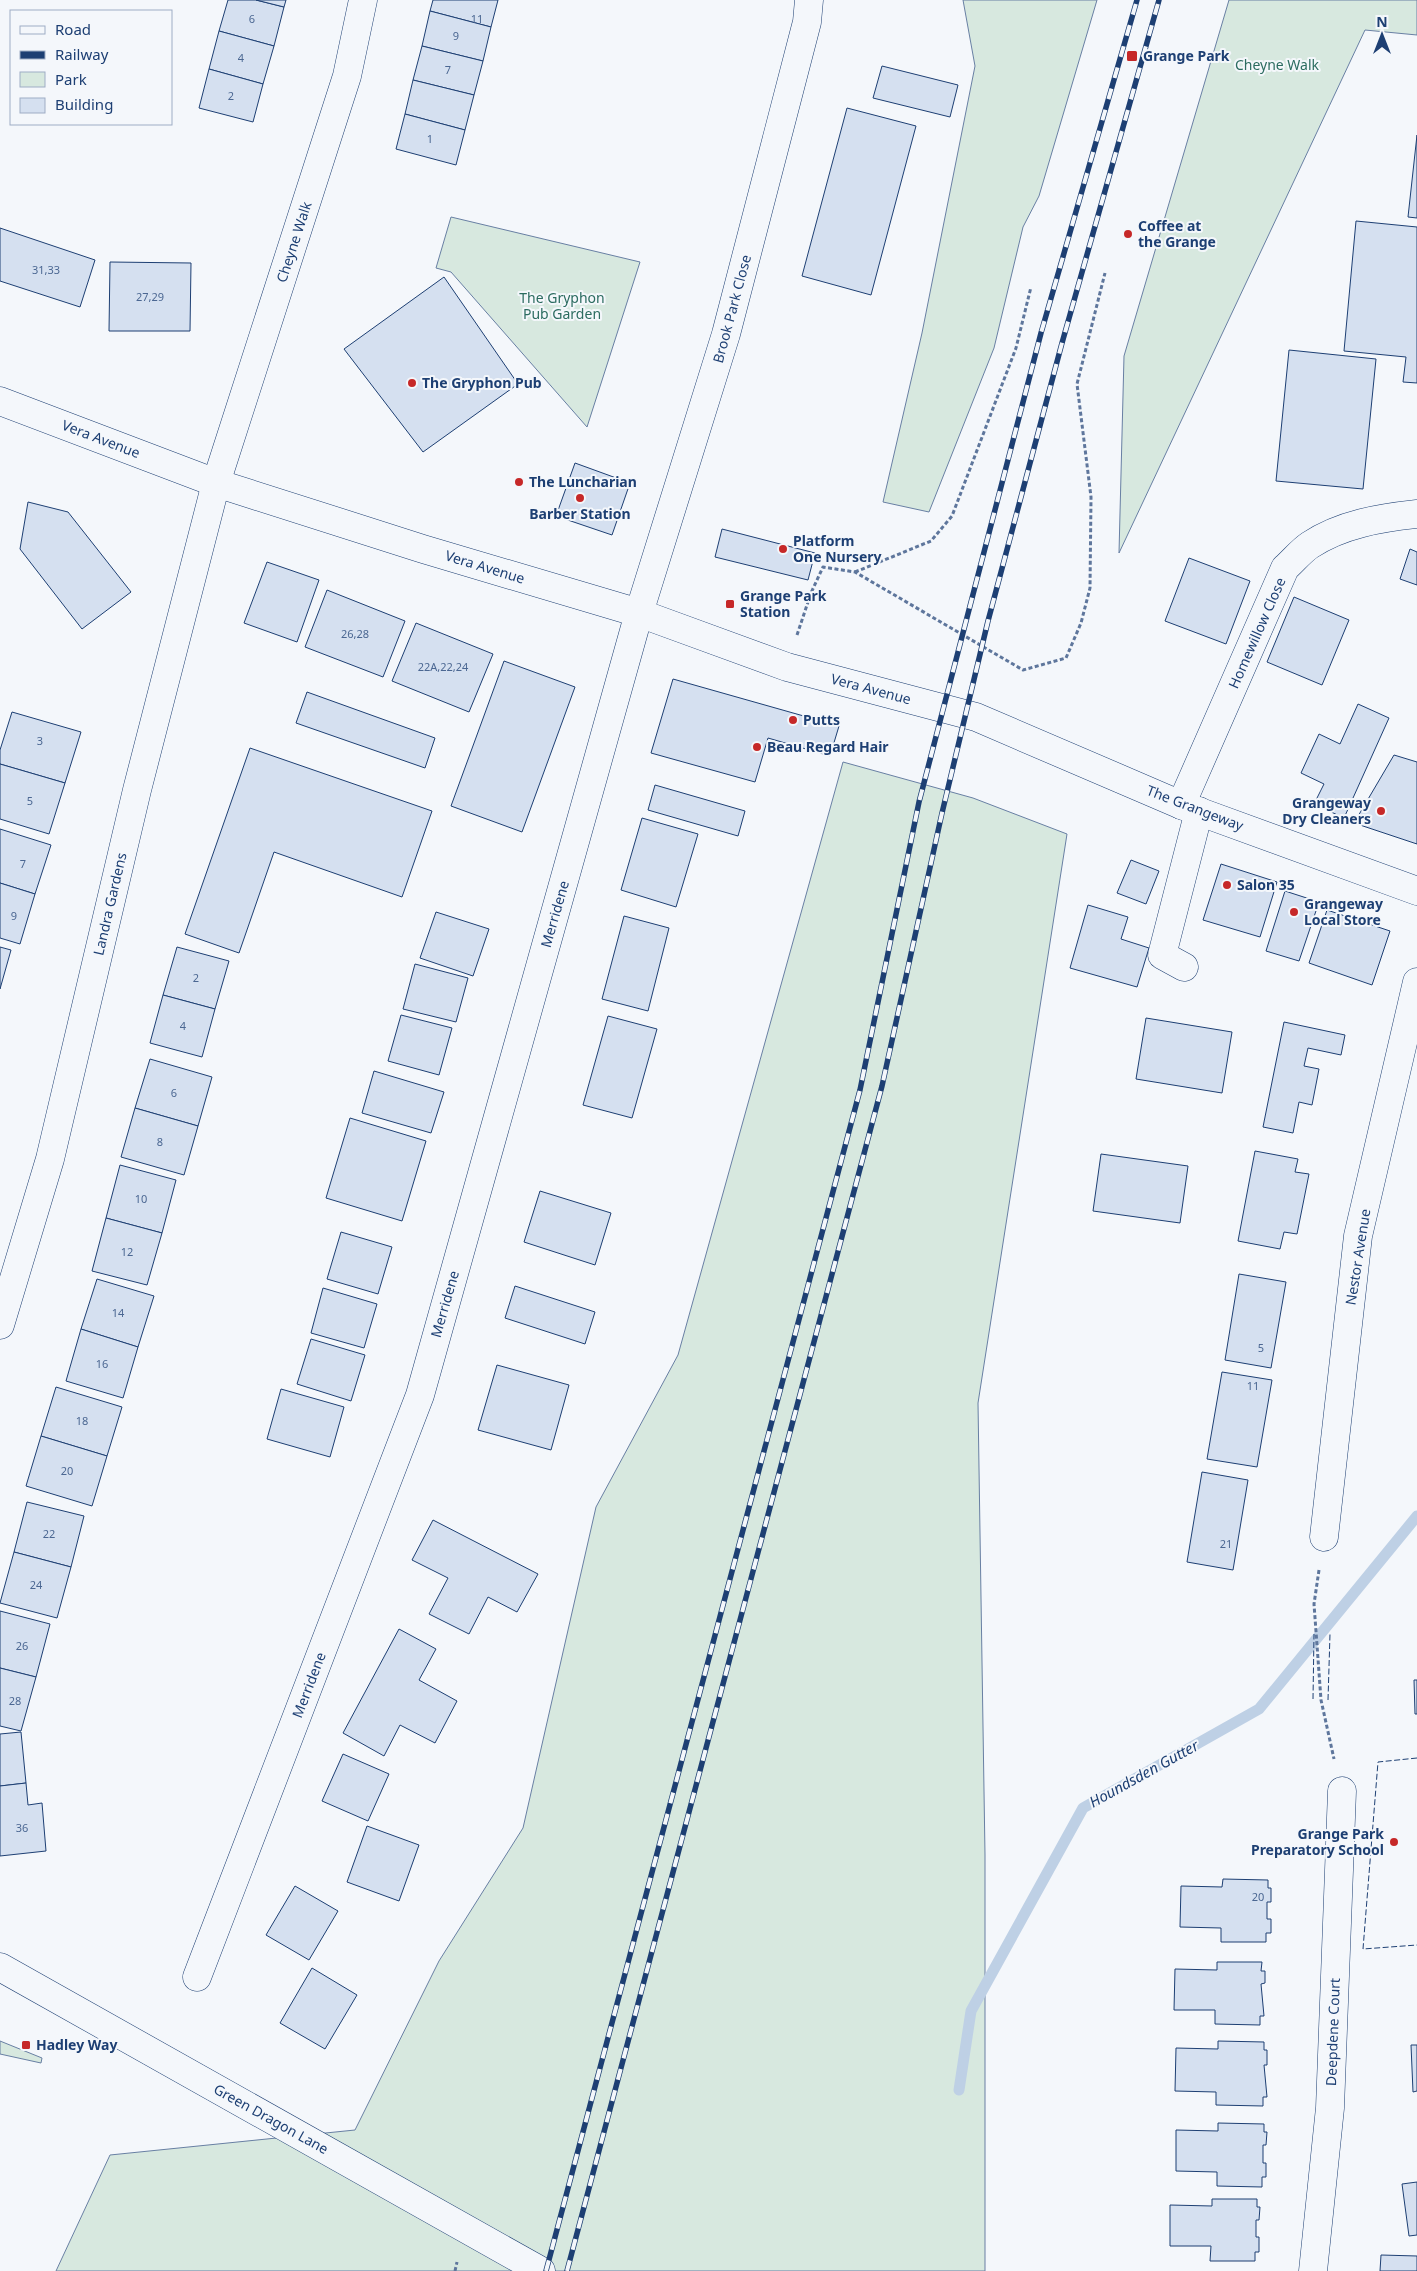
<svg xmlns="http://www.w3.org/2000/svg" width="1417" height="2271" viewBox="0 0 1417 2271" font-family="'Noto Sans',sans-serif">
<rect width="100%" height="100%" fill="#f4f7fb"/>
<!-- green -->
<g fill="#d7e8df" stroke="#687fa3">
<polygon points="963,0 1097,0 1039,196 1023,227 994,348 929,512 883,502 922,333 975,66"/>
<polygon points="1229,0 1417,0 1417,35 1365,30 1119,553 1124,356"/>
<polygon points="451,217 640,262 587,427 451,272 436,268"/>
<polygon points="843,762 973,798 1067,834 978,1403 985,1855 985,2271 56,2271 110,2155 355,2130 439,1961 523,1828 596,1507 678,1355"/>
<polygon points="0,2041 42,2058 41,2063 0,2054"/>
</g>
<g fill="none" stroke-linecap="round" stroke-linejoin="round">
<!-- stream -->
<polyline stroke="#bed0e5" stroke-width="11" points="959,2090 971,2011 1083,1808 1259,1709 1417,1516"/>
</g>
<!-- building -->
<g fill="#d5e0f0" stroke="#1d3f73">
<polygon points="228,0 256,0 284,7 274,46 219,31"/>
<polygon points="256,0 286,0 284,7"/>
<polygon points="433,0 498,0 491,27 430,11"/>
<polygon points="430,11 491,27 483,61 422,46"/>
<polygon points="219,31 274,46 263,84 209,69"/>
<polygon points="422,46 483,61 474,95 413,80"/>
<polygon points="882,66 958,85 950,117 873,98"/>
<polygon points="209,69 263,84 253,122 199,108"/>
<polygon points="413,80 474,95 465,130 405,114"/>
<polygon points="847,108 916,126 871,295 802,276"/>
<polygon points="405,114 465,130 456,165 396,149"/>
<polygon points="1417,135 1417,218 1408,217"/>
<polygon points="1356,221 1417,227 1417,383 1403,382 1406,357 1344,351"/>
<polygon points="0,228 95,260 80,307 0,281"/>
<polygon points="110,262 191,263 190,331 109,331"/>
<polygon points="444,277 518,384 423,452 344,349"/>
<polygon points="1289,350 1376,359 1363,489 1276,481"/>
<polygon points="575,463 630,483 612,535 556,516"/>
<polygon points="28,502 68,512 131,592 82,629 20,549"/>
<polygon points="722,529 815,553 808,580 715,557"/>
<polygon points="1410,549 1417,552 1417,585 1400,579"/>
<polygon points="1189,558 1250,581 1226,644 1165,621"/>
<polygon points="267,562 319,580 297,642 244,623"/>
<polygon points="327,590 405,621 383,677 305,647"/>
<polygon points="1294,597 1349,620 1322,685 1267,662"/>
<polygon points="416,623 493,654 469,712 392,681"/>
<polygon points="504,661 575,687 522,832 451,806"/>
<polygon points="673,679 839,726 830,756 768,738 755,782 651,753"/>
<polygon points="307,692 435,738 425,768 296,723"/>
<polygon points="1358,704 1389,718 1344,818 1314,804 1324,784 1301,773 1319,734 1340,744"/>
<polygon points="12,712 81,732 65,783 0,764 0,750"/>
<polygon points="250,748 432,811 402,897 274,852 239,953 185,934"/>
<polygon points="1394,755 1417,762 1417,844 1354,823"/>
<polygon points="0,764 65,783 49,834 0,819"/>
<polygon points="655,785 745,811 738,836 648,810"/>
<polygon points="642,818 698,834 676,907 621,890"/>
<polygon points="0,829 51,845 35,894 0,883"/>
<polygon points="1131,860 1159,871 1146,904 1117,893"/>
<polygon points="1221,864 1277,882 1260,937 1203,920"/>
<polygon points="0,883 35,894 20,944 0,938"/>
<polygon points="1285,891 1319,902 1299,961 1266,951"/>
<polygon points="1088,905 1128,917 1121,939 1149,948 1137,987 1070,968"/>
<polygon points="1327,910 1390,931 1372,985 1309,963"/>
<polygon points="436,912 489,929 473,976 420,958"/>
<polygon points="624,916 669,928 648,1011 602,999"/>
<polygon points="0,947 11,950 0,989"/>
<polygon points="177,947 229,961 215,1009 163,995"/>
<polygon points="415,964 468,978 456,1022 403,1009"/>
<polygon points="163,995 215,1009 202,1057 150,1043"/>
<polygon points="401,1015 452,1028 439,1075 388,1061"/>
<polygon points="608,1016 657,1029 632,1118 583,1105"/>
<polygon points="1146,1018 1232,1032 1222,1093 1136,1079"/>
<polygon points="1284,1022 1345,1035 1341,1055 1308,1048 1304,1066 1319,1069 1312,1105 1299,1102 1293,1133 1263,1127"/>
<polygon points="150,1059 212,1077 198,1126 135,1108"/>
<polygon points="374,1071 444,1092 431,1133 362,1113"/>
<polygon points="135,1108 198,1126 184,1175 121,1157"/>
<polygon points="350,1118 426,1141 402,1221 326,1198"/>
<polygon points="1255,1151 1298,1159 1295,1172 1309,1174 1297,1234 1284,1232 1280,1249 1238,1241"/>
<polygon points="1101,1154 1188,1166 1180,1223 1093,1211"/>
<polygon points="120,1165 176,1180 162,1233 106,1218"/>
<polygon points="540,1191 611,1213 595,1265 524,1242"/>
<polygon points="106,1218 162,1233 147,1285 92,1271"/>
<polygon points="341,1232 392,1247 378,1294 327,1279"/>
<polygon points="1239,1274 1286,1282 1271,1368 1225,1360"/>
<polygon points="97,1279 154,1296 138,1347 81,1329"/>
<polygon points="515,1286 595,1312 585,1344 505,1318"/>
<polygon points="323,1288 377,1304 364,1348 311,1333"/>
<polygon points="81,1329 138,1347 123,1398 66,1381"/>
<polygon points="311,1339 365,1355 351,1401 297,1384"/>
<polygon points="497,1365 569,1385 551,1450 478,1430"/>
<polygon points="1222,1372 1272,1380 1257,1467 1207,1459"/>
<polygon points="56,1387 122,1407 107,1456 41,1436"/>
<polygon points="281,1389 344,1407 330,1457 267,1439"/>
<polygon points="41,1436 107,1456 92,1506 26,1486"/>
<polygon points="1202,1472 1248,1480 1233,1570 1187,1562"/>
<polygon points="27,1502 84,1516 71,1567 14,1552"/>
<polygon points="433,1520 538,1574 517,1612 488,1597 469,1634 429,1614 448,1578 412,1560"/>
<polygon points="14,1552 71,1567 57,1618 0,1603"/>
<polygon points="0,1611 50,1624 36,1677 0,1668"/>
<polygon points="399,1629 436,1649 419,1680 457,1701 435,1743 400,1725 384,1756 343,1733"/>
<polygon points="0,1668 36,1677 21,1731 0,1726"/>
<polygon points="1414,1680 1417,1680 1417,1714 1415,1714"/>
<polygon points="21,1732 26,1783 0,1786 0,1734"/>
<polygon points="343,1754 389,1774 368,1821 322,1801"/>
<polygon points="26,1783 28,1805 42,1803 46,1851 0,1856 0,1786"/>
<polygon points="367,1826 419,1845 399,1901 347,1882"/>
<polygon points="1223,1879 1268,1880 1268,1888 1271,1888 1271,1902 1267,1902 1267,1919 1271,1919 1271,1933 1266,1933 1266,1942 1221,1942 1221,1928 1180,1927 1181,1886 1222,1887"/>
<polygon points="295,1886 338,1911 309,1960 266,1935"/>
<polygon points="1217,1962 1262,1962 1261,1971 1265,1971 1265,1983 1261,1984 1264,2016 1260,2016 1260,2025 1215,2024 1215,2010 1174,2010 1175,1969 1217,1970"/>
<polygon points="312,1968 357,1995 325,2049 280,2023"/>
<polygon points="1218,2041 1264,2042 1264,2050 1267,2050 1267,2065 1264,2065 1267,2097 1263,2097 1263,2106 1216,2105 1216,2092 1175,2091 1176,2048 1218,2049"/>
<polygon points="1411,2045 1417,2045 1417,2091 1413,2092"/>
<polygon points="1218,2123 1264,2124 1264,2132 1267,2132 1266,2145 1263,2145 1263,2163 1266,2163 1266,2177 1262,2177 1262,2187 1217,2186 1217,2172 1176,2171 1176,2130 1218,2131"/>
<polygon points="1417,2182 1417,2235 1409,2236 1402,2184"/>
<polygon points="1212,2199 1257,2199 1257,2207 1260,2207 1259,2220 1256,2220 1256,2237 1259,2237 1259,2252 1255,2252 1255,2261 1210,2261 1211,2246 1170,2246 1170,2205 1212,2206"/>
<polygon points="1381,2255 1417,2256 1417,2271 1380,2271"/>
</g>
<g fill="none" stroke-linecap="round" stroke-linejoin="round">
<!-- minor casing -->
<g stroke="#1d3f73" stroke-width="29">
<g id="minor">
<polyline points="0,401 216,483 423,549 639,613 787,667 976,717 1181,805 1417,891"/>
<path d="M1181,805L1285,568C1293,561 1301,551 1310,545C1342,524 1380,518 1417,514"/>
<polyline points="1184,967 1162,955 1199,811"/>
<polyline points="0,1325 50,1159 137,790 216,483 347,76 363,0"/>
<polyline points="1324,1537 1358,1236 1417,982"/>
<polyline points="0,1967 541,2271"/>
<polyline points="197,1977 420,1395 639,613 726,334 807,22 809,0"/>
<polyline points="1313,2271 1330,2108 1342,1791"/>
</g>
</g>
<!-- path -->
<g stroke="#5e769c" stroke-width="3" stroke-dasharray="4 2.5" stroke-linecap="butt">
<polyline points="855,572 931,541 952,516 1016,348 1031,287"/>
<polyline points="797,635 811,593 823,567 855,572 1023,670 1066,658 1081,623 1090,588 1091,497 1077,384 1105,273"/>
<polyline points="1319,1570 1314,1604 1321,1700 1334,1759"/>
<polyline points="455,2271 457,2262"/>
</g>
<!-- minor -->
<use href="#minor" stroke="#f4f7fb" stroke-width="28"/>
<!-- rail casing -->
<g stroke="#1d3f73" stroke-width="5.5">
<g id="rail">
<polyline points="546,2271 860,1090 919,802 1041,333 1137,0"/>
<polyline points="567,2271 882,1086 942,813 988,621 1062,343 1159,0"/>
</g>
</g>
<!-- rail -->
<use href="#rail" stroke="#f4f7fb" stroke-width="4" stroke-dasharray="11" stroke-linecap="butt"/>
<!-- fence -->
<g stroke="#1d3f73" stroke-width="1" stroke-dasharray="6 2.5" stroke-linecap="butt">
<polyline points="1313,1699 1314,1634"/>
<polyline points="1328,1700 1330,1634"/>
<polyline points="1417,1758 1378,1762 1363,1949 1417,1945"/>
</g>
</g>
<!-- markers -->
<g fill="#c62828" stroke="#f4f7fb" stroke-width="2">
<rect x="1126" y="50" width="12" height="12" rx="2.5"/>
<circle cx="1128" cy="234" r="5"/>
<circle cx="412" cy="383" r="5"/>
<circle cx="519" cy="482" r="5"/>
<circle cx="580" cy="498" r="5"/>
<circle cx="783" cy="549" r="5"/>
<rect x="725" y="599" width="10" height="10" rx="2.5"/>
<circle cx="793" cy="720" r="5"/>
<circle cx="757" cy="747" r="5"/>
<circle cx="1381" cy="811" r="5"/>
<circle cx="1227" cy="885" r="5"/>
<circle cx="1294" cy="912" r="5"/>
<circle cx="1394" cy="1842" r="5"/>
<rect x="21" y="2040" width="10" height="10" rx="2.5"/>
</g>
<g text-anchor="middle" stroke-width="4" stroke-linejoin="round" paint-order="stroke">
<!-- number labels -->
<g font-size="11" fill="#4b6792">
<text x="252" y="23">6</text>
<text x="477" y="23">11</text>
<text x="456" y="40">9</text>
<text x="241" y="62">4</text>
<text x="448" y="74">7</text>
<text x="231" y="100">2</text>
<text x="430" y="143">1</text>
<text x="46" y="274">31,33</text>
<text x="150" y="301">27,29</text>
<text x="355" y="638">26,28</text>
<text x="443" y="671">22A,22,24</text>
<text x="40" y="745">3</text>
<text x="30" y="805">5</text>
<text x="23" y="868">7</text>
<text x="14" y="920">9</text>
<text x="196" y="982">2</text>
<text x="183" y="1030">4</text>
<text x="174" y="1097">6</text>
<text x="160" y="1146">8</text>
<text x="141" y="1203">10</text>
<text x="127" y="1256">12</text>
<text x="118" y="1317">14</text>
<text x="1261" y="1352">5</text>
<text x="102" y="1368">16</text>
<text x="1253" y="1390">11</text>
<text x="82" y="1425">18</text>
<text x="67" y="1475">20</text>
<text x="49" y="1538">22</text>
<text x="1226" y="1548">21</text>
<text x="36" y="1589">24</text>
<text x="22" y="1650">26</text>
<text x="15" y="1705">28</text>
<text x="22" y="1832">36</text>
<text x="1258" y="1901">20</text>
</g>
<!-- poi labels -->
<g font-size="14" font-weight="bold" fill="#1d3f73" stroke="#f4f7fb" text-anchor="start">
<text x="1143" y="61">Grange Park</text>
<text x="1138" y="231">Coffee at<tspan x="1138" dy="16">the Grange</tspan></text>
<text x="422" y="388">The Gryphon Pub</text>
<text x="529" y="487">The Luncharian</text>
<text x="580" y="519" text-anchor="middle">Barber Station</text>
<text x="793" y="546">Platform<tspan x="793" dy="16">One Nursery</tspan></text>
<text x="740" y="601">Grange Park<tspan x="740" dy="16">Station</tspan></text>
<text x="803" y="725">Putts</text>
<text x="767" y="752">Beau Regard Hair</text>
<text x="1371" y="808" text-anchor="end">Grangeway<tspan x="1371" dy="16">Dry Cleaners</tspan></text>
<text x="1237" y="890">Salon 35</text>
<text x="1304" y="909">Grangeway<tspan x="1304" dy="16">Local Store</tspan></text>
<text x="1384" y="1839" text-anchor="end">Grange Park<tspan x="1384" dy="16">Preparatory School</tspan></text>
<text x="36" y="2050">Hadley Way</text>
</g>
<!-- park labels -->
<g font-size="14" fill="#2c6c60" stroke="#f4f7fb">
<text x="1277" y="70">Cheyne Walk</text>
<text x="562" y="303">The Gryphon<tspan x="562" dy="16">Pub Garden</tspan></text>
</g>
<!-- street labels -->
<g font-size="14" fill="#1d3f73" stroke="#f4f7fb">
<text transform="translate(294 242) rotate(-72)" y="5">Cheyne Walk</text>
<text transform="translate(732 309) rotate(-75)" y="5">Brook Park Close</text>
<text transform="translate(101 439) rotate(21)" y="5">Vera Avenue</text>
<text transform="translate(485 567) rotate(17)" y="5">Vera Avenue</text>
<text transform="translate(1257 633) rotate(-66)" y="5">Homewillow Close</text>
<text transform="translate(871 689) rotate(15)" y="5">Vera Avenue</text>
<text transform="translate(1195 808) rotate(21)" y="5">The Grangeway</text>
<text transform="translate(110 904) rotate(-77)" y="5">Landra Gardens</text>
<text transform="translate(555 914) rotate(-74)" y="5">Merridene</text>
<text transform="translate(1358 1257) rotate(-81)" y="5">Nestor Avenue</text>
<text transform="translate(445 1304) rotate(-74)" y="5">Merridene</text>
<text transform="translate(309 1685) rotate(-69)" y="5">Merridene</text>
<text transform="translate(1333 2032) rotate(-88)" y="5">Deepdene Court</text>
<text transform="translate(271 2119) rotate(29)" y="5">Green Dragon Lane</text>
</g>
<!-- water labels -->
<g font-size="15" font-style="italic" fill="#1d3f73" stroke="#f4f7fb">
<text transform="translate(1144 1774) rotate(-29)" y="5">Houndsden Gutter</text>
</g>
</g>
<!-- legend -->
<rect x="10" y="10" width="162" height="115" fill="#f4f7fb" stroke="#9eadc5"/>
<rect x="20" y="26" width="25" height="8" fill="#f4f7fb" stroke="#9eadc5"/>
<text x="55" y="35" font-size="15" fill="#1d3f73">Road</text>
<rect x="20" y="51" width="25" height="8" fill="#1d3f73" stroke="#9eadc5"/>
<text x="55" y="60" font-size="15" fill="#1d3f73">Railway</text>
<rect x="20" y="72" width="25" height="15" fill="#d7e8df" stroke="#9eadc5"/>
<text x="55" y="85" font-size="15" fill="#1d3f73">Park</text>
<rect x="20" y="98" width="25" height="15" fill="#d5e0f0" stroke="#9eadc5"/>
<text x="55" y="110" font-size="15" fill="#1d3f73">Building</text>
<!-- north arrow -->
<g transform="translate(1382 35)" stroke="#f4f7fb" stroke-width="4" paint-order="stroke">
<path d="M0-4L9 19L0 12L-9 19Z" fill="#1d3f73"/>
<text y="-8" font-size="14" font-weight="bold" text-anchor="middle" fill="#1d3f73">N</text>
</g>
</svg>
